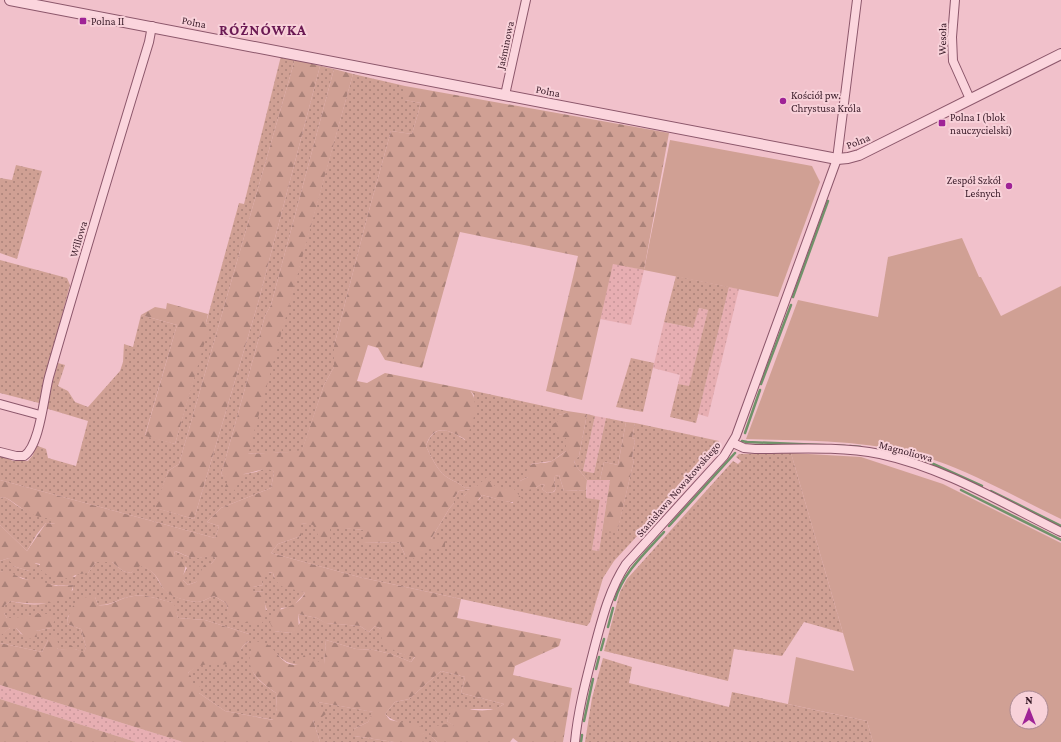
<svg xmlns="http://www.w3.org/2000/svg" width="1061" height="742" viewBox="0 0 1061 742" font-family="'Crimson Pro',serif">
<defs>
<pattern id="farmland-dots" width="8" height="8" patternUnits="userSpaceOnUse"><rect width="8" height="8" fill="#e7aeb2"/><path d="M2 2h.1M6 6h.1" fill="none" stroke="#c79599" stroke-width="1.8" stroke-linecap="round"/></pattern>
<pattern id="grass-dots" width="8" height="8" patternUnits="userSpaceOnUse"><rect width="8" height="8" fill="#d0a094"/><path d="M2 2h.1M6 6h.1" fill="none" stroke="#aa8279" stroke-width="1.8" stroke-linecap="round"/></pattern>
<pattern id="forest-firs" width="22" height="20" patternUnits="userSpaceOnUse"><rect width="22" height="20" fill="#d0a094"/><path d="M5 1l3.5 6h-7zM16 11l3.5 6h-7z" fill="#aa8279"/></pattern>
</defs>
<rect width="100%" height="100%" fill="#f1c1cb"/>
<!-- farmland -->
<g fill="url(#farmland-dots)">
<polygon points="613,263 644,270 631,325 600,319"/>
<polygon points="729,287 739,289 708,417 698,414"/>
<polygon points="699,308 708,310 689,387 678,384 680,375 653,368 664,322 692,328"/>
<polygon points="595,416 606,418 594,473 583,471"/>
<polygon points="587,480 610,480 599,551 592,550 600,501 586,498"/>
<polygon points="0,685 183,742 136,742 0,699"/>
</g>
<!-- grass -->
<g fill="url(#grass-dots)">
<polygon points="281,56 295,59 179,464 168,471 156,508 194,519 258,303 320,66 334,69 271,305 265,316 221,475 229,477 256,472 266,468 270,468 274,472 271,488 221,508 207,522 219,526 215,538 0,480 0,455 13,461 28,461 33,455 35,445 46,449 48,458 76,466 88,421 45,408 58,363 65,365 58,386 68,391 75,402 88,407 120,371 123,362 124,344 133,347 141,315 177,325 145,435 175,444 209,324 206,323 239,203 244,204"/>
<path d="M353,74L405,86V100L421,103L412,134L391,131L368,214L334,346V367L324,385L302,451C283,454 266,452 247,454Z"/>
<polygon points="16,165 42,171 17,259 0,253 0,178 12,180"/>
<polygon points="0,260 67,278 70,285 39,403 0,393"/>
<polygon points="676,276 729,287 696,423 670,417 678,384 689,386 708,310 699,308 693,328 664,322"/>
<polygon points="631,358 654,363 643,412 616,407"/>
<path d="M470,390L567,411V413L558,415L566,438V451L552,461L531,464L528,477L520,481L536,488L541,484L545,485L542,489L547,493L554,492L556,489L554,483L555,476L559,475L564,491L586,490V498L600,500L592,550L599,551L602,532H617L634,460L632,459L635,439L632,438L635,423L719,441L689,480L614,561L603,578L590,622L587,626L359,577L271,553L278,544L301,536V523L363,530V543L399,542L405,555L431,539L449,509L454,503V498L459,491L471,489L464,496L479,500L482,495L513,503L514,489H500L491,485L465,488C457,481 449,480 443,474C436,467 430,455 426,446C434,423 449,429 465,440L474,395Z"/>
<polygon points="587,414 595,416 583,471 594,473 606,418 626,422 618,465 604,462 600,480 587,480 576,466 574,460 579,456"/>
<polygon points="791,453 843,633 804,622 782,656 734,649 728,681 604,651 620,592 627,579 733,461 738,464 741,461 736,457 739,454"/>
<path d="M4,497C11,500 16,506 23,509C33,514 45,518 56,519V524L46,523L37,534L27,551L0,525V498Z"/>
<path d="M175,551C182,554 189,558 197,558C205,557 209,554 216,558L196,582L188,585L183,580V575L187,568L174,555Z"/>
<path d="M9,558L13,562V566L29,571L34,563L75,577L78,573H88L96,562H112L123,571L131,573L139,565C158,571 155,579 165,590C171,597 187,601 197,602C203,602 208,598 214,596L226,603L228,609L267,610L263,599L264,592L253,591V587L263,585L259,576L268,572L273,573L274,577L305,593L292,607L281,608L274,631L291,633L300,623L298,614L317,618L326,623L360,626L369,632L375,626L381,629L398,653L415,656L411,662L391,654L374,650L356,649L326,640L324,665C305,664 290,669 277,654L251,650C249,675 256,679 276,693L277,708L274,720L225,711L199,693L191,683L188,673L197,665L239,652L244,645L249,641V634L205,620L178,618L173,603C161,600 146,594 134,596C120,597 112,606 98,605L95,597L68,616L67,624L81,629L86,647L84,653L75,649L59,650L48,640L42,652L0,643V635L10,628H16L21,634L36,638V631L51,628L31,615L22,618H7L4,613V606L10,601C37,607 50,606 73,590V585C67,585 59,586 54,585C35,583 17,576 0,571V561Z"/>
<polygon points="603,658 632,667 629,683 729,707 732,692 867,721 873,742 585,742 592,698"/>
<path d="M441,671L465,677L461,693L504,704L496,709H472L450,715L447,721L455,726L432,737L437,742H424V734C414,728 391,721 385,714L395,702L409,699Z"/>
<polygon points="318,702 374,712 368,722 354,729 354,736 394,742 320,742 313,720 318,720"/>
</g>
<!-- forest -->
<g fill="url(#forest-firs)" fill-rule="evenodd">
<polygon points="295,59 320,66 258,303 194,519 155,508 168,471 179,464"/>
<path d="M334,69L353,74L248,454C266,452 284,454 302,450L324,385L334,367V346L368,214L391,131L412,134L421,103L404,100L405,86L669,133L644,270L613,264L582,400L546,391L578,256L460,232L422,368L385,360L378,348L368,345L357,381L367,383L385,373L470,390C481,406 472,423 466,440C450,430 433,422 426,446C430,455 436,467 443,474C449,480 457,481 465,488L477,486L487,477C494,489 501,489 514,489L522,499C514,507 493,497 482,495L475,504L467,503L464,496L470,489L459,491L454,498V503L449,509L431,539L445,541V550L426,548L417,560L405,555L399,542L363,543V530L330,527V539L322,543L313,525L301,523V536L278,544L271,553L359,577L461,599L457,618L561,639L559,646L515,666L513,675L572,688L563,742H518L513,738L510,742H437L432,737L429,731L430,727L446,724L452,727L454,726L447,721L453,707C470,709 489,715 504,704L461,693L465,677L441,671L409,699L395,702L385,714L390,720L420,726L424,734V742H394L354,736V729L368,722L373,712L318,702L326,714L318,720H313L320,742H183L0,685V643L42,652L48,640L54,636L58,642L57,648L59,650L66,649L71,645L75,649L84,652L86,647L81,629L67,624C69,608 77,595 95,597L98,605C112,607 120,597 134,596C146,594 161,600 174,603L178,618L205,620L249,634V641C241,646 239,651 240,660C222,671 207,656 188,673L191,676V683L200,685L199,693L225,711L273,720L277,708L276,693C256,679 241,667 255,641C258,642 262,642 265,643C278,649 282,669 299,664L304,655L324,664L326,640L356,649L374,650L391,654L411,662L415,657L398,653L382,642L381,629L375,626L369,632L360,626L325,623L317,618L298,614L299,630L291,633L274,631L270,623L272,614C285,606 297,607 305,593C290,586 279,593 273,573L269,572L264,577H260L263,585L253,587V591L264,592C263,604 270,612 262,623L255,625L227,617L228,609L226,603L214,596C208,598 203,602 197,602C187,601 168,597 163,588C157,577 153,569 140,566L131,573L123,571L112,562H96L88,573C66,574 62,589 40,569V564L35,563L33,570L29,571L13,566V562H10L9,558L0,561V525L27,551L46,523L55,524L56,520C49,518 41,518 34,515C23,511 15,502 4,497L0,498V480L215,538L219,526L207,522L221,508L271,488L274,472C267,465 254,473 244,474L234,491L224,489L229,478L221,475L265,316L271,305ZM175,551C181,553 187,557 194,558C202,559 208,554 216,558L211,564L204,565L196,582L188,585L183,580C183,567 193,562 174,555Z"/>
<polygon points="167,303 208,314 206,323 210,324 175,444 145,436 177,325 141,315 155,307 166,309"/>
<path d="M567,411L587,414L579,456L574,461L576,466L587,480L586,490L564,491L559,475L555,476L554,483L556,489L553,492L547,493L542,489L545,485L541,484L536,488L524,491L520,481L528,477C522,458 542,466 552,461C557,458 562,454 566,451V438C557,437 554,434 551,425L558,421V415L567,413Z"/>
<polygon points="626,422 635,423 632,438 635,439 632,459 634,460 617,533 602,532 610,480 600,480 604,462 618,465"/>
<path d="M0,571L11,573L23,579L36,580L56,586L73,585C72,609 25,604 10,601L4,606V613L7,618C23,619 37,611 52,615L55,620L51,628L36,631L37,638L27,639L16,628H10L0,636Z"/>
<polygon points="0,699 136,742 0,742"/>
</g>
<!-- garden -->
<g fill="#d0a094" fill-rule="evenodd">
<polygon points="670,140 812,166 820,182 778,297 644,270"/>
<path d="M962,238L979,277H981L1001,316L1061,286V519C1019,499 978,475 934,460C874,439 809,441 746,439L798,300L878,317L888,257Z"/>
<path d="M791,453L861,457L943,484L1061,543V742H873L867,721L788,704L796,657L854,671ZM1017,698H1041V722H1017Z"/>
</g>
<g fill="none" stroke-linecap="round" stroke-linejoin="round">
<!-- stream -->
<g stroke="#71926a" stroke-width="2.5">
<polyline points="793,297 828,201"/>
<polyline points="761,384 791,305"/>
<polyline points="745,433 760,390"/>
<polyline points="742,441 747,442 845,446"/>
<polyline points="850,446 861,447"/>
<polyline points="882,451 929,462 982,486"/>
<polyline points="961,490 1061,540"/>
<polyline points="991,491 1061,526"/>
<polyline points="669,526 735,453"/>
<path d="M615,600C623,573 645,553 664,532"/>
<polyline points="608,627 613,608"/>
<polyline points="601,650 604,639"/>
<polyline points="596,669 599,657"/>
<polyline points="584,721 593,679"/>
<polyline points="581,742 582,735"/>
</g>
<!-- minor casing -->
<g stroke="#8c576b" stroke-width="10">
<g id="minor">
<polyline points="955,0 952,37 953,61 970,99"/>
<polyline points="505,95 526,0"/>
<polyline points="0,404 40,415"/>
<path d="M733,443L744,448L755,449C796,449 839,446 880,454C945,468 1002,503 1061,532"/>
<path d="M0,452L16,456H24C40,446 44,395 49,377C81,265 115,154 149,42L152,26"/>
<path d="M575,742C578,710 586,680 594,649C602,619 609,590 626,564L724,456L736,436L837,159L857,0"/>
</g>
</g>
<!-- tertiary casing -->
<g stroke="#8c576b" stroke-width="12">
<polyline id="tertiary" points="10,0 837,159 848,158 859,155 1061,54"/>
</g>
<!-- minor -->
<use href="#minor" stroke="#fbd5dd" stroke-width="8"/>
<!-- tertiary -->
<use href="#tertiary" stroke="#fbd5dd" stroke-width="10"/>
</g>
<!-- markers -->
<g fill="#9f2396" stroke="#f8d1d9" stroke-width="1.5">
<rect x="79" y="17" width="8" height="8" rx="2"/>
<circle cx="783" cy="101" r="4"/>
<rect x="938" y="119" width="8" height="8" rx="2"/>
<circle cx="1009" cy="186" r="4"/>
</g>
<g text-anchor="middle" stroke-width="4" stroke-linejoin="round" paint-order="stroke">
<!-- poi labels -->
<g font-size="11" fill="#3a1c29" stroke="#f8d1d9" text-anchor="start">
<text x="91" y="25">Polna II</text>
<text x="791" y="99">Kościół pw.<tspan x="791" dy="13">Chrystusa Króla</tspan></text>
<text x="950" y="121">Polna I (blok<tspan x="950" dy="13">nauczycielski)</tspan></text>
<text x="1001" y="184" text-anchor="end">Zespół Szkół<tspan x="1001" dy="13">Leśnych</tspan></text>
</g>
<!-- street labels -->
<g font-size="11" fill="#3a1c29" stroke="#f8d1d9">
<text transform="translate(194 22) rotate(11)" y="4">Polna</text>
<text transform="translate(942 39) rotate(-89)" y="4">Wesoła</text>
<text transform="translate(505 45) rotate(-78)" y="4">Jaśminowa</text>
<text transform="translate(548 91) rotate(11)" y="4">Polna</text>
<text transform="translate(858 141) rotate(-22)" y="4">Polna</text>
<text transform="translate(78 239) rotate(-73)" y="4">Willowa</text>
<text transform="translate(906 451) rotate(15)" y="4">Magnoliowa</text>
<text transform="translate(678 489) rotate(-49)" y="4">Stanisława Nowakowskiego</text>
</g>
<!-- district labels -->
<g font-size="15" font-weight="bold" letter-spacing="1" fill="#6a1953" stroke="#f8d1d9">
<text x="263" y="35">RÓŻNÓWKA</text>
</g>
</g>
<!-- north arrow -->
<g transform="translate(1029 710)"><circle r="19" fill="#f8d1d9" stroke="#ac8993"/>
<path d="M0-3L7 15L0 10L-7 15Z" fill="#9f2396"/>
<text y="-6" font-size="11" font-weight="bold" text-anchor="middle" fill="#3a1c29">N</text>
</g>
</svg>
